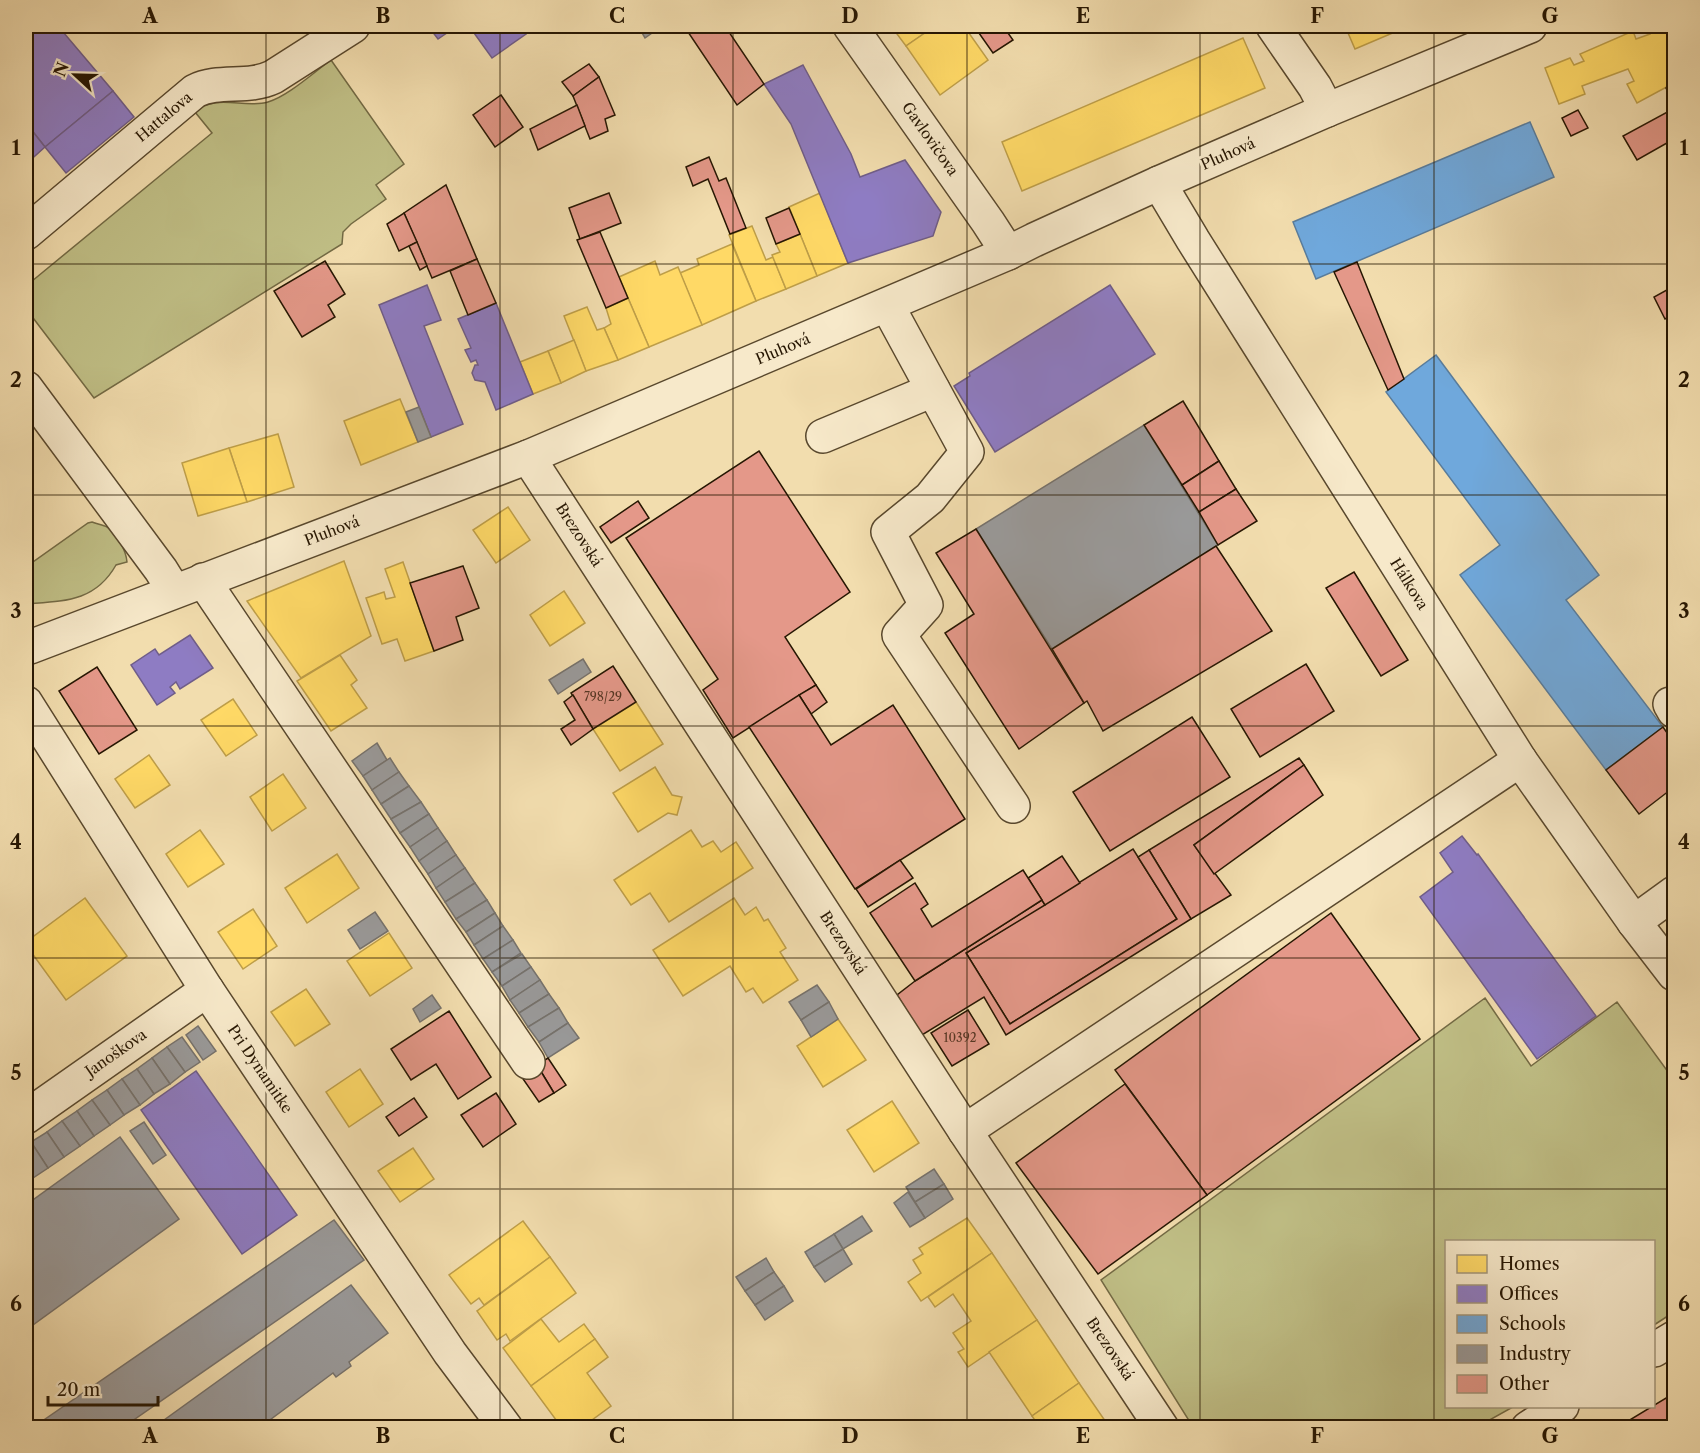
<svg xmlns="http://www.w3.org/2000/svg" width="1700" height="1453" viewBox="0 0 1700 1453" font-family="'Libre Caslon Text',serif">
<rect width="100%" height="100%" fill="#f2ddae"/>
<filter id="stains"><feTurbulence type="fractalNoise" baseFrequency=".00333" numOctaves="4"/><feColorMatrix values="0 0 0 0 .2 0 0 0 0 .09 0 0 0 0 .02 0 0 0 .5 -.17"/></filter>
<radialGradient id="worn" r=".72"><stop offset=".6" stop-color="#630" stop-opacity="0"/><stop offset="1" stop-color="#630" stop-opacity=".3"/></radialGradient>
<!-- green -->
<g fill="#c0bf86" stroke="#736a44" stroke-width="1.5">
<path d="M331,60L404,164L376,185L386,199L351,224L343,232L342,244L94,398L27,310L26,311V286L212,133L195,112C216,93 244,109 268,102C288,96 313,73 331,60Z"/>
<path d="M92,522C97,524 103,525 107,527C117,534 126,550 127,562L116,565C95,602 64,601 26,604V567L88,523Z"/>
<polygon points="1485,998 1531,1066 1617,1002 1674,1080 1674,1312 1654,1325 1654,1242 1446,1242 1446,1406 1513,1407 1477,1427 1193,1427 1101,1280"/>
</g>
<!-- homes -->
<g fill="#ffd966" stroke="#be9e48" stroke-width="1.5">
<polygon points="891,26 935,26 906,46"/>
<polygon points="935,26 964,26 988,60 940,95 906,46"/>
<polygon points="1345,26 1409,26 1355,49"/>
<polygon points="1646,26 1674,26 1674,83 1637,103 1627,84 1634,81 1628,69 1582,86 1585,94 1559,104 1545,68 1570,58 1574,65 1584,61 1580,54 1633,31 1636,39 1650,34"/>
<polygon points="1243,38 1265,88 1022,191 1002,142"/>
<polygon points="820,193 848,263 817,276 789,207"/>
<polygon points="752,226 766,260 773,257 786,289 756,301 729,235"/>
<polygon points="800,234 817,276 786,289 772,255 780,252 776,244"/>
<polygon points="732,244 756,301 702,325 680,273 699,265 697,259"/>
<polygon points="655,261 660,275 678,267 702,325 649,347 619,277"/>
<polygon points="628,298 649,347 618,360 604,328 611,324 606,308"/>
<polygon points="587,307 597,330 604,328 618,360 586,371 564,316"/>
<polygon points="574,340 586,371 561,383 548,351"/>
<polygon points="548,351 561,383 533,394 520,362"/>
<polygon points="400,399 418,442 361,465 344,421"/>
<polygon points="278,434 294,487 247,502 229,448"/>
<polygon points="229,448 247,502 198,516 182,463"/>
<polygon points="508,507 530,540 496,563 473,530"/>
<polygon points="344,561 371,636 301,678 247,601"/>
<polygon points="403,562 434,651 405,661 397,639 382,644 366,598 384,592 386,599 395,597 385,569"/>
<polygon points="564,591 585,623 550,646 530,615"/>
<polygon points="340,655 357,680 351,685 367,708 331,731 297,681"/>
<polygon points="233,699 257,735 226,756 201,720"/>
<polygon points="636,702 663,744 620,771 593,729"/>
<polygon points="149,755 170,785 135,808 115,779"/>
<polygon points="655,767 672,795 682,797 677,815 668,813 638,832 613,793"/>
<polygon points="283,774 306,808 272,831 250,797"/>
<polygon points="200,830 224,864 188,887 166,854"/>
<polygon points="691,830 702,847 713,841 721,852 736,842 753,868 669,922 650,893 631,905 614,880"/>
<polygon points="337,854 359,888 307,923 285,888"/>
<polygon points="85,898 127,956 66,1000 26,945 26,942"/>
<polygon points="734,898 745,915 756,907 764,921 768,919 786,948 780,952 798,980 763,1003 753,988 746,992 730,966 683,996 653,950"/>
<polygon points="253,909 277,946 243,969 218,932"/>
<polygon points="389,933 412,968 370,996 347,961"/>
<polygon points="306,989 330,1024 295,1046 271,1012"/>
<polygon points="838,1019 866,1060 823,1087 797,1046"/>
<polygon points="360,1069 383,1104 349,1127 326,1092"/>
<polygon points="892,1101 919,1143 874,1172 847,1130"/>
<polygon points="413,1148 434,1179 400,1202 378,1171"/>
<polygon points="967,1218 992,1253 921,1301 908,1282 921,1273 913,1260 923,1254 919,1248"/>
<polygon points="523,1221 550,1257 484,1305 479,1298 471,1304 449,1275"/>
<polygon points="992,1253 1037,1320 968,1367 958,1352 964,1349 953,1333 971,1321 953,1294 935,1307 928,1297"/>
<polygon points="550,1257 576,1293 510,1341 506,1334 497,1340 477,1311"/>
<polygon points="541,1319 559,1342 584,1324 595,1339 531,1386 503,1348"/>
<polygon points="1037,1320 1079,1383 1032,1416 989,1352"/>
<polygon points="595,1339 608,1357 587,1373 611,1406 581,1428 562,1428 531,1386"/>
<polygon points="1079,1383 1110,1428 1040,1428 1032,1416"/>
</g>
<!-- offices -->
<g fill="#8e7cc3" stroke="#6f5d89" stroke-width="1.5">
<polygon points="26,26 58,26 113,91 45,147 26,123"/>
<polygon points="428,26 457,26 438,39"/>
<polygon points="469,26 520,26 526,34 492,58"/>
<polygon points="803,65 851,154 860,177 905,160 941,212 933,236 848,263 791,124 764,84"/>
<polygon points="113,91 134,117 66,173 45,147"/>
<polygon points="26,123 45,147 26,164"/>
<polygon points="427,285 441,320 424,326 463,424 431,437 379,305"/>
<polygon points="1110,285 1155,354 995,452 954,386 970,376 969,373"/>
<polygon points="496,303 533,394 496,410 485,382 475,380 472,373 475,365 478,365 476,360 471,362 465,350 471,348 458,319"/>
<polygon points="190,635 213,668 180,689 176,682 170,687 175,693 157,705 131,665 155,649 159,655"/>
<polygon points="1462,836 1477,855 1478,854 1596,1016 1537,1059 1420,897 1453,872 1440,853"/>
<polygon points="196,1071 297,1215 242,1254 141,1110"/>
</g>
<!-- schools -->
<g fill="#6fa8dc" stroke="#597c9b" stroke-width="1.5">
<polygon points="1530,122 1554,177 1316,279 1293,222"/>
<polygon points="1436,355 1599,575 1566,600 1663,727 1606,770 1460,575 1500,545 1386,392"/>
</g>
<!-- industry -->
<g fill="#999" stroke="#76726c" stroke-width="1.5">
<polygon points="638,26 662,26 645,38"/>
<polygon points="419,407 431,437 418,442 406,412"/>
<polygon points="1144,425 1218,545 1052,649 976,529"/>
<polygon points="583,659 591,672 558,694 549,680"/>
<polygon points="377,743 387,760 363,776 352,761"/>
<polygon points="390,758 399,772 372,790 363,776"/>
<polygon points="399,772 409,786 381,804 372,790"/>
<polygon points="409,786 421,802 391,819 381,804"/>
<polygon points="421,802 429,814 400,833 391,819"/>
<polygon points="429,814 438,828 410,847 400,833"/>
<polygon points="438,828 447,841 419,861 410,847"/>
<polygon points="447,841 456,855 428,874 419,861"/>
<polygon points="456,855 465,868 436,888 428,874"/>
<polygon points="465,868 475,883 445,902 436,888"/>
<polygon points="475,883 487,900 456,919 445,902"/>
<polygon points="487,900 495,913 466,932 456,919"/>
<polygon points="375,912 388,931 360,949 348,930"/>
<polygon points="495,913 503,926 474,945 466,932"/>
<polygon points="503,926 513,940 483,959 474,945"/>
<polygon points="513,940 521,953 492,972 483,959"/>
<polygon points="522,954 531,967 502,986 492,972"/>
<polygon points="531,967 540,980 510,1000 502,986"/>
<polygon points="540,980 549,994 519,1013 510,1000"/>
<polygon points="817,985 829,1002 801,1020 789,1002"/>
<polygon points="549,994 559,1008 528,1027 519,1013"/>
<polygon points="432,995 441,1008 420,1022 413,1009"/>
<polygon points="829,1002 838,1019 811,1037 801,1020"/>
<polygon points="559,1008 568,1023 539,1042 528,1027"/>
<polygon points="568,1023 579,1038 548,1058 539,1042"/>
<polygon points="198,1026 216,1051 203,1060 186,1035"/>
<polygon points="182,1037 200,1062 185,1072 167,1047"/>
<polygon points="167,1047 185,1072 170,1084 152,1058"/>
<polygon points="152,1058 170,1084 154,1094 137,1069"/>
<polygon points="137,1069 154,1094 140,1105 122,1079"/>
<polygon points="122,1079 140,1105 124,1115 107,1090"/>
<polygon points="107,1090 124,1115 110,1125 92,1100"/>
<polygon points="92,1100 110,1125 94,1136 77,1111"/>
<polygon points="77,1111 94,1136 80,1146 62,1121"/>
<polygon points="62,1121 80,1146 64,1157 47,1132"/>
<polygon points="144,1122 166,1155 153,1164 130,1131"/>
<polygon points="47,1132 64,1157 48,1168 31,1142"/>
<polygon points="120,1137 179,1219 26,1330 26,1205"/>
<polygon points="31,1142 48,1168 33,1178 26,1167 26,1146"/>
<polygon points="934,1169 944,1184 915,1202 906,1187"/>
<polygon points="944,1184 953,1199 925,1218 915,1202"/>
<polygon points="908,1192 925,1218 910,1227 894,1203"/>
<polygon points="862,1216 872,1231 843,1249 834,1234"/>
<polygon points="334,1220 364,1260 122,1428 40,1428 38,1424"/>
<polygon points="834,1234 843,1249 814,1267 805,1252"/>
<polygon points="843,1249 852,1264 825,1282 814,1267"/>
<polygon points="766,1258 774,1272 745,1291 736,1277"/>
<polygon points="774,1272 784,1286 755,1305 745,1291"/>
<polygon points="351,1285 388,1333 349,1362 351,1366 336,1377 333,1373 259,1428 153,1428"/>
<polygon points="784,1286 793,1301 765,1320 755,1305"/>
</g>
<!-- building -->
<g fill="#e49889" stroke="#261602" stroke-width="1.5">
<polygon points="684,26 725,26 764,84 737,105"/>
<polygon points="974,26 1003,26 1013,40 993,53"/>
<polygon points="589,64 599,77 573,96 562,82"/>
<polygon points="599,77 615,115 605,119 608,131 590,139 573,96"/>
<polygon points="1674,83 1674,104 1666,88"/>
<polygon points="501,95 523,127 495,147 473,115"/>
<polygon points="577,105 585,126 538,150 530,129"/>
<polygon points="1578,110 1588,128 1571,136 1562,118"/>
<polygon points="1671,110 1674,117 1674,139 1637,160 1623,136"/>
<polygon points="709,157 719,181 726,178 746,228 730,234 708,179 693,186 686,167"/>
<polygon points="446,185 477,259 432,278 404,213"/>
<polygon points="609,193 621,223 580,239 569,208"/>
<polygon points="789,208 800,234 776,244 766,218"/>
<polygon points="404,213 417,242 399,251 387,224"/>
<polygon points="600,232 628,298 606,308 577,240"/>
<polygon points="417,242 427,266 420,270 409,246"/>
<polygon points="477,259 496,303 468,315 450,271"/>
<polygon points="325,261 345,294 328,305 335,317 302,337 274,291"/>
<polygon points="1357,262 1404,379 1388,390 1334,272"/>
<polygon points="1674,286 1674,314 1665,319 1654,297"/>
<polygon points="1183,401 1219,461 1182,485 1144,425"/>
<polygon points="759,451 850,592 785,637 816,685 733,738 703,690 718,679 626,538"/>
<polygon points="1219,461 1236,489 1199,512 1182,485"/>
<polygon points="1236,489 1257,521 1218,545 1199,512"/>
<polygon points="638,501 649,518 611,543 600,527"/>
<polygon points="976,529 1084,703 1019,749 945,633 974,614 936,553"/>
<polygon points="1216,546 1272,631 1103,731 1087,701 1084,703 1052,649"/>
<polygon points="463,566 479,608 456,617 463,640 434,651 410,583"/>
<polygon points="1354,572 1408,660 1381,676 1326,588"/>
<polygon points="1306,664 1334,711 1260,757 1231,709"/>
<polygon points="613,666 636,702 593,729 571,693"/>
<polygon points="97,667 137,730 99,754 59,691"/>
<polygon points="816,685 827,702 811,714 799,695"/>
<polygon points="573,695 593,729 571,745 561,729 575,720 564,702"/>
<polygon points="799,695 831,745 893,705 965,819 855,889 749,727"/>
<polygon points="1192,717 1230,777 1110,851 1073,792"/>
<polygon points="1663,727 1674,743 1674,787 1639,814 1606,770"/>
<polygon points="1299,758 1304,765 1194,845 1231,895 1191,919 1149,850"/>
<polygon points="1304,765 1323,795 1214,874 1194,845"/>
<polygon points="1133,849 1177,919 1010,1024 966,953"/>
<polygon points="1149,850 1191,919 1006,1035 984,997 922,1035 897,995 915,981 1042,900 1045,905 966,953 1010,1024 1177,919 1138,857"/>
<polygon points="1062,856 1080,883 1045,905 1028,878"/>
<polygon points="900,860 913,878 868,907 856,889"/>
<polygon points="1023,870 1042,900 915,981 870,913 915,883 928,904 921,909 932,927"/>
<polygon points="1331,913 1420,1039 1207,1195 1115,1070"/>
<polygon points="968,1010 989,1044 952,1066 931,1033"/>
<polygon points="449,1011 491,1077 458,1099 436,1064 411,1080 391,1049"/>
<polygon points="548,1058 566,1085 554,1093 537,1065"/>
<polygon points="537,1065 554,1093 539,1102 521,1076"/>
<polygon points="1125,1084 1207,1195 1098,1274 1016,1163"/>
<polygon points="496,1093 516,1124 483,1147 461,1115"/>
<polygon points="414,1098 427,1117 399,1136 386,1117"/>
<polygon points="1666,1398 1674,1413 1674,1428 1625,1428 1623,1424"/>
</g>
<g fill="none" stroke-linecap="round" stroke-linejoin="round">
<!-- minor casing -->
<g stroke="#59482d" stroke-width="36">
<g id="minor">
<polyline points="850,26 988,222 1008,253"/>
<polyline points="1273,26 1315,87 1327,110"/>
<polyline points="1159,183 1193,240 1520,760 1634,922 1674,974"/>
<path d="M26,233L195,91C219,79 248,89 273,77L353,26"/>
<polyline points="887,305 967,452 930,498 888,532 926,605 899,635 1013,806"/>
<polyline points="26,388 161,570 174,591"/>
<polyline points="823,436 933,390"/>
<polyline points="528,457 965,1131 1162,1428"/>
<polyline points="203,580 528,1062"/>
<polyline points="26,646 30,647 528,457 1008,253 1034,240 1159,183 1327,110 1530,26"/>
<polyline points="26,703 207,990 450,1353 506,1428"/>
<polyline points="1670,704 1674,711"/>
<polyline points="1634,922 1674,893"/>
<polyline points="26,1117 207,990"/>
<polyline points="965,1131 1520,760"/>
<polyline points="1654,1350 1674,1338"/>
<polyline points="1528,1428 1562,1406"/>
</g>
</g>
<!-- minor -->
<use href="#minor" stroke="#f7e9ca" stroke-width="33"/>
</g>
<!-- grid -->
<path fill="none" stroke="#261602" stroke-width="1.5" stroke-opacity="0.55" d="M266,26V1428M500,26V1428M733,26V1428M967,26V1428M1200,26V1428M1434,26V1428M26,264H1674M26,495H1674M26,726H1674M26,958H1674M26,1189H1674"/>
<g text-anchor="middle" stroke-width="6" stroke-linejoin="round" paint-order="stroke">
<!-- number labels -->
<g font-size="12" fill="#563624">
<text x="603" y="701">798/29</text>
<text x="960" y="1042">10392</text>
</g>
<!-- street labels -->
<g font-size="15" fill="#261602" stroke="#f7e9ca">
<text transform="translate(164 117) rotate(-40)" y="5">Hattalova</text>
<text transform="translate(930 139) rotate(55)" y="5">Gavlovičova</text>
<text transform="translate(1228 154) rotate(-24)" y="5">Pluhová</text>
<text transform="translate(783 349) rotate(-23)" y="5">Pluhová</text>
<text transform="translate(332 531) rotate(-21)" y="5">Pluhová</text>
<text transform="translate(579 535) rotate(57)" y="5">Brezovská</text>
<text transform="translate(1409 584) rotate(58)" y="5">Hálkova</text>
<text transform="translate(843 943) rotate(57)" y="5">Brezovská</text>
<text transform="translate(116 1053) rotate(-35)" y="5">Janoškova</text>
<text transform="translate(260 1069) rotate(56)" y="5">Pri Dynamitke</text>
<text transform="translate(1110 1349) rotate(56)" y="5">Brezovská</text>
</g>
</g>
<!-- margin -->
<rect width="1700" height="1453" fill="none" stroke="#f2ddae" stroke-width="66"/>
<!-- legend -->
<rect x="1445" y="1240" width="210" height="168" fill="#f7e9ca" stroke="#a3957a" stroke-width="1.5"/>
<rect x="1457" y="1255" width="30" height="18" fill="#ffd966" stroke="#a3957a" stroke-width="1.5"/>
<text x="1499" y="1270" font-size="18" fill="#261602">Homes</text>
<rect x="1457" y="1285" width="30" height="18" fill="#8e7cc3" stroke="#a3957a" stroke-width="1.5"/>
<text x="1499" y="1300" font-size="18" fill="#261602">Offices</text>
<rect x="1457" y="1315" width="30" height="18" fill="#6fa8dc" stroke="#a3957a" stroke-width="1.5"/>
<text x="1499" y="1330" font-size="18" fill="#261602">Schools</text>
<rect x="1457" y="1345" width="30" height="18" fill="#999999" stroke="#a3957a" stroke-width="1.5"/>
<text x="1499" y="1360" font-size="18" fill="#261602">Industry</text>
<rect x="1457" y="1375" width="30" height="18" fill="#e49889" stroke="#a3957a" stroke-width="1.5"/>
<text x="1499" y="1390" font-size="18" fill="#261602">Other</text>
<!-- north arrow -->
<g transform="translate(75 75) rotate(292)" stroke="#f7e9ca" stroke-width="4.5" paint-order="stroke">
<path d="M0-4.5L10 22L0 15L-10 22Z" fill="#261602"/>
<text y="-9" font-size="16" font-weight="bold" text-anchor="middle" fill="#261602">N</text>
</g>
<!-- scale -->
<path d="M48 1396v9h110v-9" fill="none" stroke="#261602" stroke-width="3"/>
<text x="57" y="1396" font-size="18" fill="#261602" stroke="#f7e9ca" stroke-width="4.5" paint-order="stroke">20 m</text>
<rect x="33" y="33" width="1634" height="1387" fill="none" stroke="#261602" stroke-width="2"/>
<g font-size="20" text-anchor="middle" font-weight="bold" fill="#261602">
<text x="150" y="23">A</text>
<text x="383" y="23">B</text>
<text x="617" y="23">C</text>
<text x="850" y="23">D</text>
<text x="1083" y="23">E</text>
<text x="1317" y="23">F</text>
<text x="1550" y="23">G</text>
<text x="16" y="155">1</text>
<text x="1684" y="155">1</text>
<text x="16" y="387">2</text>
<text x="1684" y="387">2</text>
<text x="16" y="618">3</text>
<text x="1684" y="618">3</text>
<text x="16" y="849">4</text>
<text x="1684" y="849">4</text>
<text x="16" y="1080">5</text>
<text x="1684" y="1080">5</text>
<text x="16" y="1311">6</text>
<text x="1684" y="1311">6</text>
<text x="150" y="1443">A</text>
<text x="383" y="1443">B</text>
<text x="617" y="1443">C</text>
<text x="850" y="1443">D</text>
<text x="1083" y="1443">E</text>
<text x="1317" y="1443">F</text>
<text x="1550" y="1443">G</text>
</g>
<rect width="100%" height="100%" filter="url(#stains)"/>
<rect width="100%" height="100%" fill="url(#worn)"/>
</svg>
